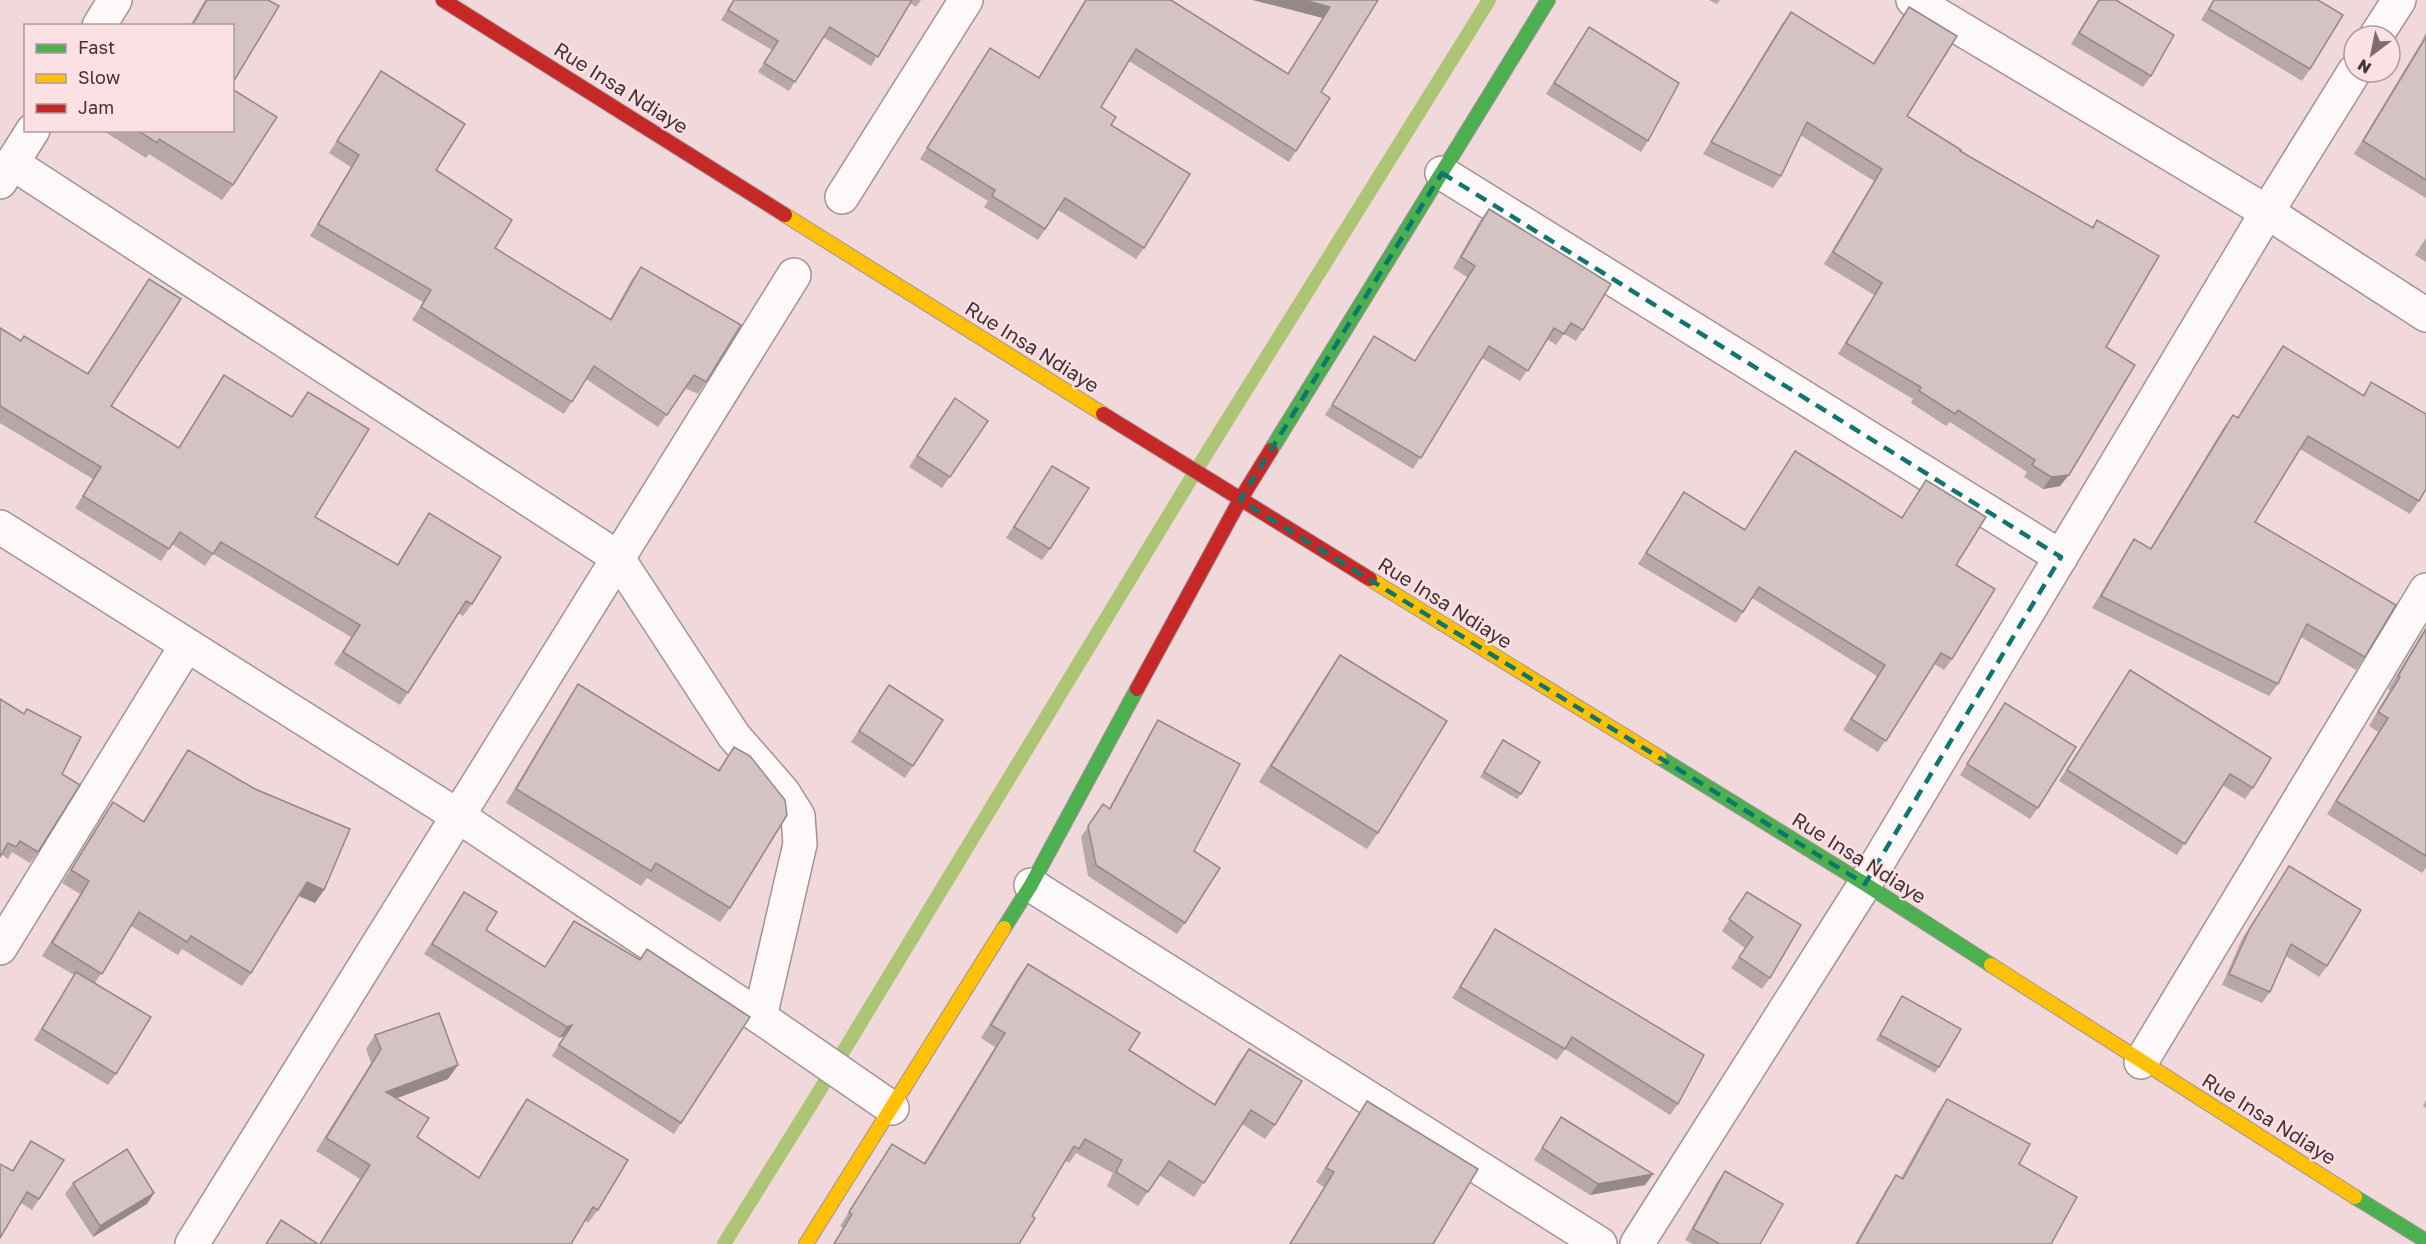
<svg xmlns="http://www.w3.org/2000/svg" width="2426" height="1244" viewBox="0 0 2426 1244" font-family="'Golos Text',sans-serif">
<rect width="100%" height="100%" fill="#f0d8db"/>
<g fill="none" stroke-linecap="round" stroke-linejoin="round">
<!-- stream -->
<polyline stroke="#abc574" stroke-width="14" points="724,1244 812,1103 1195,472 1489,0"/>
<!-- street casing -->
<g stroke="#a39294" stroke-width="36">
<g id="street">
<polyline points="1913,0 2267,212 2426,315"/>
<polyline points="99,26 115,0"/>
<polyline points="2376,36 2399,0"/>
<polyline points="12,163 617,557 734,736 783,792 798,816 800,844 760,1017"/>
<polyline points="1442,173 2061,557"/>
<polyline points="0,182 33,130"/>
<polyline points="842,197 966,0"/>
<polyline points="0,527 458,816 760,1017 892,1108"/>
<polyline points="1031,885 1600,1244"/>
<polyline points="0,948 186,646"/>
<polyline points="2141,1062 2426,590"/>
<polyline points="192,1244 794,275"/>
<polyline points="1637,1244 1865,884 2267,212 2354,72"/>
</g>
</g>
<!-- fast casing -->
<g stroke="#a39294" stroke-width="16">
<g id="fast">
<polyline points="1271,450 1548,0"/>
<polyline points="1659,757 1865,884 1991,965"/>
<polyline points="1004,928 1031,885 1137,689"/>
<polyline points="2355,1197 2426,1241"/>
</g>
</g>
<!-- slow casing -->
<g stroke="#a39294" stroke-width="16">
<g id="slow">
<polyline points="785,215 1103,414"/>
<polyline points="1370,579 1659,757"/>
<polyline points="1991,965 2355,1197"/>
<polyline points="806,1244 1004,928"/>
</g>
</g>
<!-- jam casing -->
<g stroke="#a39294" stroke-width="16">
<g id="jam">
<polyline points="443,0 785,215"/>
<polyline points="1103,414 1370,579"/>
<polyline points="1137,689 1240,500 1271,450"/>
</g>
</g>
<!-- street -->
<use href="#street" stroke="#fdf9fa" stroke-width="33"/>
<!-- fast -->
<use href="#fast" stroke="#4caf50" stroke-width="14"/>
<!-- slow -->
<use href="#slow" stroke="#ffc107" stroke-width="14"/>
<!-- jam -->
<use href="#jam" stroke="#c62828" stroke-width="14"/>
</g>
<!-- wall -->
<g fill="#b7a7a8">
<polygon points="205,0 268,0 232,26 190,26"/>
<polygon points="733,0 921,0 916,7 910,3 871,66 823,37 789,91 758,72 772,50 721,20"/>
<polygon points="1085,0 1171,0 1288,73 1323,18 1253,0 1378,0 1321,92 1296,151 1289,162 1129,61 1101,107 1111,125 1144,248 1136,259 1058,210 1038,240 984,207 988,201 920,159 990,48 1038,78"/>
<polygon points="1709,0 1720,0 1717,4"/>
<polygon points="2098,0 2116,0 2151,76 2143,87 2071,44"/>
<polygon points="2213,0 2318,0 2310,69 2302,81 2201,20"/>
<polygon points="1909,7 1907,116 1960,151 2092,228 2097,220 2106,347 2060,486 2043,489 2024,477 2027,472 1950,422 1946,426 1911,403 1913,399 1838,354 1874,295 1824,264 1874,181 1800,135 1781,176 1773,188 1703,154 1782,24 1791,12 1873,63"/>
<polygon points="1589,27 1648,141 1641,152 1546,94"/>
<polygon points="2426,32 2426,198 2354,154 2422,41"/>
<polygon points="381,71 436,170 495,248 610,319 632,279 641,267 706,382 698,394 685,388 658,427 586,379 564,414 412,320 423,302 310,236 351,167 329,153"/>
<polygon points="105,130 232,130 233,185 222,200 149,154 146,158 105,132"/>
<polygon points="1489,209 1583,330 1576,341 1564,334 1556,345 1547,339 1520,381 1482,358 1413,469 1325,415 1374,336 1415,361 1467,277 1453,268 1481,219"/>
<polygon points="2426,238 2426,262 2415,255"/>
<polygon points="149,279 111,406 178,448 224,375 292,417 308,392 315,517 397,564 429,513 472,604 463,616 458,613 400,705 334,664 351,637 213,554 205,566 172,544 161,561 75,508 93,479 0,423 0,328 21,341 87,374"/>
<polygon points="2283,346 2363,395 2371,382 2419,501 2410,514 2300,449 2255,522 2365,657 2356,670 2301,637 2278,684 2269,696 2092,608 2126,552 2134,539 2150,549 2224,427 2233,415 2238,417"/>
<polygon points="947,409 988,421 942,488 909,467"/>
<polygon points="1795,451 1902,518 1926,480 1956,565 1952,659 1944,670 1934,664 1878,752 1843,730 1877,676 1752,598 1736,623 1638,564 1684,492 1745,529"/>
<polygon points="1052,466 1050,549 1042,560 1006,538"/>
<polygon points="2426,627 2426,868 2422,873 2327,814 2378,732 2369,726 2390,690 2388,689"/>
<polygon points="1340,655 1378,833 1367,849 1259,782 1329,671"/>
<polygon points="2130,670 2253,788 2245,799 2222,785 2177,855 2059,781"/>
<polygon points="578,684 718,770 734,747 730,908 720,922 647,878 641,886 506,803 568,699"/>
<polygon points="889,685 943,720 905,778 851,742"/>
<polygon points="2005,703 2038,808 2030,819 1960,775"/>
<polygon points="27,709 62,774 38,852 30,863 12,852 8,859 1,854 24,714"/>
<polygon points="1158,720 1194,851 1185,923 1177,934 1088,876 1081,837 1103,804 1109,808 1151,731"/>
<polygon points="1503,740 1521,794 1517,799 1480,777"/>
<polygon points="188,750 324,890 315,903 298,896 251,973 242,986 182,949 178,955 131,926 95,983 116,1074 108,1085 34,1040 74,975 42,956 80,894 62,883 104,815 113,802 143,821 179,763"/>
<polygon points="2289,866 2327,966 2319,977 2286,956 2270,992 2262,1003 2222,985 2242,939"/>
<polygon points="464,892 486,930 545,967 574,921 639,960 647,949 681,1123 674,1134 552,1056 564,1036 559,1038 424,954"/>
<polygon points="1747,892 1770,978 1762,989 1731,968 1745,948 1722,931"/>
<polygon points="1495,929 1678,1104 1670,1115 1565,1049 1557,1060 1452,998 1487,941"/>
<polygon points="1028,964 1129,1050 1214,1104 1239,1062 1249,1049 1275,1125 1265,1139 1242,1124 1194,1197 1159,1175 1138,1206 1107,1186 1113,1173 1076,1153 1069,1163 1065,1160 1032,1216 1019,1244 833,1244 843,1228 840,1226 892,1144 924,1163 995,1047 981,1038 1018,977"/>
<polygon points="1902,996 1939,1067 1935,1073 1876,1040"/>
<polygon points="375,1035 448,1079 396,1098 417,1137 478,1178 517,1113 527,1099 598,1210 588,1223 585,1221 571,1244 319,1244 360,1179 316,1151 371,1063 366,1049"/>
<polygon points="1947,1099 2019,1164 2051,1244 1855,1244 1887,1188 1896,1175 1901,1178 1938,1112"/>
<polygon points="2426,1100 2426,1108 2423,1106"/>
<polygon points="1367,1101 1433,1244 1289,1244 1324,1187 1316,1182 1357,1116"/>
<polygon points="1561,1117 1653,1174 1645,1185 1590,1195 1534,1160"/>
<polygon points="31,1141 39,1199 32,1210 21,1203 12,1171"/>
<polygon points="1725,1171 1760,1244 1693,1244 1685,1240 1717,1182"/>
<polygon points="73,1183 154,1193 147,1204 93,1237 65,1194"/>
</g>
<!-- shaded-wall -->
<g fill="#958888">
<polygon points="1253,0 1304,0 1330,7 1323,18"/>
<polygon points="2069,475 2060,486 2043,489 2051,477"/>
<polygon points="307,882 324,890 315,903 297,895"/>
<polygon points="572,1025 564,1036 559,1038 567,1027"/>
<polygon points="458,1065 448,1079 376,1106 386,1092"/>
<polygon points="1653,1174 1645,1185 1590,1195 1598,1184"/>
<polygon points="154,1193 147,1204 93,1237 100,1226"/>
</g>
<!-- building -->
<g fill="#d5c2c3" stroke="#958888" stroke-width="1.5">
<polygon points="207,0 268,0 279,6 232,84 232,26 192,26"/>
<polygon points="734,0 912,0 878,57 830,27 795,82 764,63 778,41 728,10"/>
<polygon points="1086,0 1171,0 1288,74 1330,7 1304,0 1378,0 1321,92 1330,98 1296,151 1136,49 1101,107 1116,117 1111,125 1190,174 1144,248 1065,198 1045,229 992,196 995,190 927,148 990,48 1039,78"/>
<polygon points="2099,0 2116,0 2174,35 2151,76 2079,33"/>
<polygon points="2214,0 2318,0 2343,15 2310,69 2209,9"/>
<polygon points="1909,7 1957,36 1907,116 1961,150 1960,151 2093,228 2097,220 2159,256 2106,347 2135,365 2069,475 2051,477 2032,465 2035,460 1958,410 1955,414 1919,391 1921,387 1846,343 1882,283 1833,252 1882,169 1807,122 1781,176 1711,142 1791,12 1874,64"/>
<polygon points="1589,27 1679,83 1648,141 1554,83"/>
<polygon points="2426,37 2426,180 2363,141"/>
<polygon points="381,71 465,124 436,170 512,220 495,248 611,320 641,267 741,325 706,382 694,375 667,415 594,366 572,402 421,307 431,290 318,224 359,155 337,141"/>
<polygon points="232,89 277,117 233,185 159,139 157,143 137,130 232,130"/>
<polygon points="1489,209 1611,284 1583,330 1571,323 1564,334 1554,328 1528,371 1489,346 1421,458 1332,405 1374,336 1415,361 1475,266 1461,257"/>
<polygon points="149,279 181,299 111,406 179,448 224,375 292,417 308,392 369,429 315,517 398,565 429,513 501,557 472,604 466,601 408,693 343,652 360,625 221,542 213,554 180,532 169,549 83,496 101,467 0,406 0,328 21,341 24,336 88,374"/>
<polygon points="2283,346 2364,396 2371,382 2426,414 2426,489 2419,501 2308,436 2255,522 2396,605 2365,657 2307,624 2278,684 2101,596 2134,539 2151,549 2233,415 2238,418"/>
<polygon points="955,398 988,421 950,477 917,456"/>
<polygon points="1795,451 1902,518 1926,480 1986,517 1956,565 1995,589 1952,659 1941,653 1886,741 1851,719 1885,665 1759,587 1743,612 1646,553 1684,492 1745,530"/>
<polygon points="1052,466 1089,488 1050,549 1014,527"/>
<polygon points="2426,629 2426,856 2336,801 2388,718 2378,712 2400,677 2398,676"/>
<polygon points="1340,655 1447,721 1378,833 1271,766"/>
<polygon points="2130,670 2271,758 2253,788 2230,774 2185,844 2067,770"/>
<polygon points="578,684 719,771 734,747 750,756 785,800 787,815 730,908 656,863 651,871 516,789"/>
<polygon points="889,685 943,720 913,766 859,731"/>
<polygon points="0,699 24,714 27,709 81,737 62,774 80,785 38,852 20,841 16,847 8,843 0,857"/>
<polygon points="2005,703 2076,747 2038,808 1967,764"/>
<polygon points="1158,720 1240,764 1194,851 1220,868 1185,923 1096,865 1088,826 1103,804 1110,809"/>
<polygon points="1503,740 1540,762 1521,794 1484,772"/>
<polygon points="188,750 255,789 350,829 324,890 307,882 251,973 191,936 187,942 139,912 102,974 52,943 89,881 71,870 113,802 144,822"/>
<polygon points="2289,866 2361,910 2327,966 2291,944 2270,992 2229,974 2250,928"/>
<polygon points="464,892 497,912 486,930 545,967 574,921 640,960 647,949 750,1017 681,1123 559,1045 572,1025 567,1027 432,944"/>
<polygon points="1747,892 1801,925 1770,978 1739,957 1753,937 1729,919"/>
<polygon points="1495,929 1704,1055 1678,1104 1572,1037 1565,1049 1460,987"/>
<polygon points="1028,964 1140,1033 1129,1050 1215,1105 1249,1049 1302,1081 1275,1125 1251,1110 1204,1183 1169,1161 1148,1192 1116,1172 1122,1160 1085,1139 1079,1149 1074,1146 1032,1216 1035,1218 1019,1244 834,1244 852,1214 849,1212 892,1144 925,1164 1005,1033 991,1025"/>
<polygon points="76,972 151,1017 116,1074 42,1029"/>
<polygon points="1902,996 1961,1029 1939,1067 1880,1035"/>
<polygon points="439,1013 458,1065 386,1092 429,1118 417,1137 479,1178 527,1099 628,1160 598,1210 593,1207 571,1244 320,1244 370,1165 326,1138 381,1049 375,1035"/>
<polygon points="1947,1099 2030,1144 2019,1164 2077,1197 2051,1244 1857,1244 1896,1175 1903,1179"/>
<polygon points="1367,1101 1478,1169 1433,1244 1290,1244 1334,1172 1326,1168"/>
<polygon points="1561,1117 1653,1174 1598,1184 1542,1148"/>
<polygon points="31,1141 64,1160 39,1199 27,1192 0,1238 0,1164 13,1171"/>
<polygon points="127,1149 154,1193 100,1226 73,1183"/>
<polygon points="1725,1171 1783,1204 1760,1244 1720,1244 1693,1229"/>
<polygon points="281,1220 318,1244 266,1244"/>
</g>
<!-- marked area -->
<path fill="none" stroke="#0f766e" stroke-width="4.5" stroke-dasharray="12 8" stroke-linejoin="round" d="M1442,173L2061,557L1865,884L1240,500Z"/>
<g text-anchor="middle" stroke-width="4.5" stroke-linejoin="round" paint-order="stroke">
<!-- street labels -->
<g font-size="20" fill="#433234" stroke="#fbe0e4">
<text transform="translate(621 88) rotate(32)" y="7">Rue Insa Ndiaye</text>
<text transform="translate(1032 347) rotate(32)" y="7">Rue Insa Ndiaye</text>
<text transform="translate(1445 603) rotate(32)" y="7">Rue Insa Ndiaye</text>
<text transform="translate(1859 858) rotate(32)" y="7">Rue Insa Ndiaye</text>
<text transform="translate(2269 1119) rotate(32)" y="7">Rue Insa Ndiaye</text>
</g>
</g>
<!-- legend -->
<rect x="24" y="24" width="210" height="108" fill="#fbe0e4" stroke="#b19a9e" stroke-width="1.5"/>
<rect x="36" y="44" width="30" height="9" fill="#4caf50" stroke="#b19a9e" stroke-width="1.5"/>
<text x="78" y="54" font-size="18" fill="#433234">Fast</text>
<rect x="36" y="74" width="30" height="9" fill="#ffc107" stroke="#b19a9e" stroke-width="1.5"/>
<text x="78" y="84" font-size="18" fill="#433234">Slow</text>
<rect x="36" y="104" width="30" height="9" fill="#c62828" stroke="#b19a9e" stroke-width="1.5"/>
<text x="78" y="114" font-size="18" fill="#433234">Jam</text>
<!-- north arrow -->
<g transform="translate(2372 54) rotate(212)"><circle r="28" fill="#fbe0e4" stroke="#b19a9e" stroke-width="1.5"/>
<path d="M0-4.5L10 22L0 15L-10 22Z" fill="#806c6e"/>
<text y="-9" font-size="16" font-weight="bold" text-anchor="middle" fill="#433234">N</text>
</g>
</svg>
